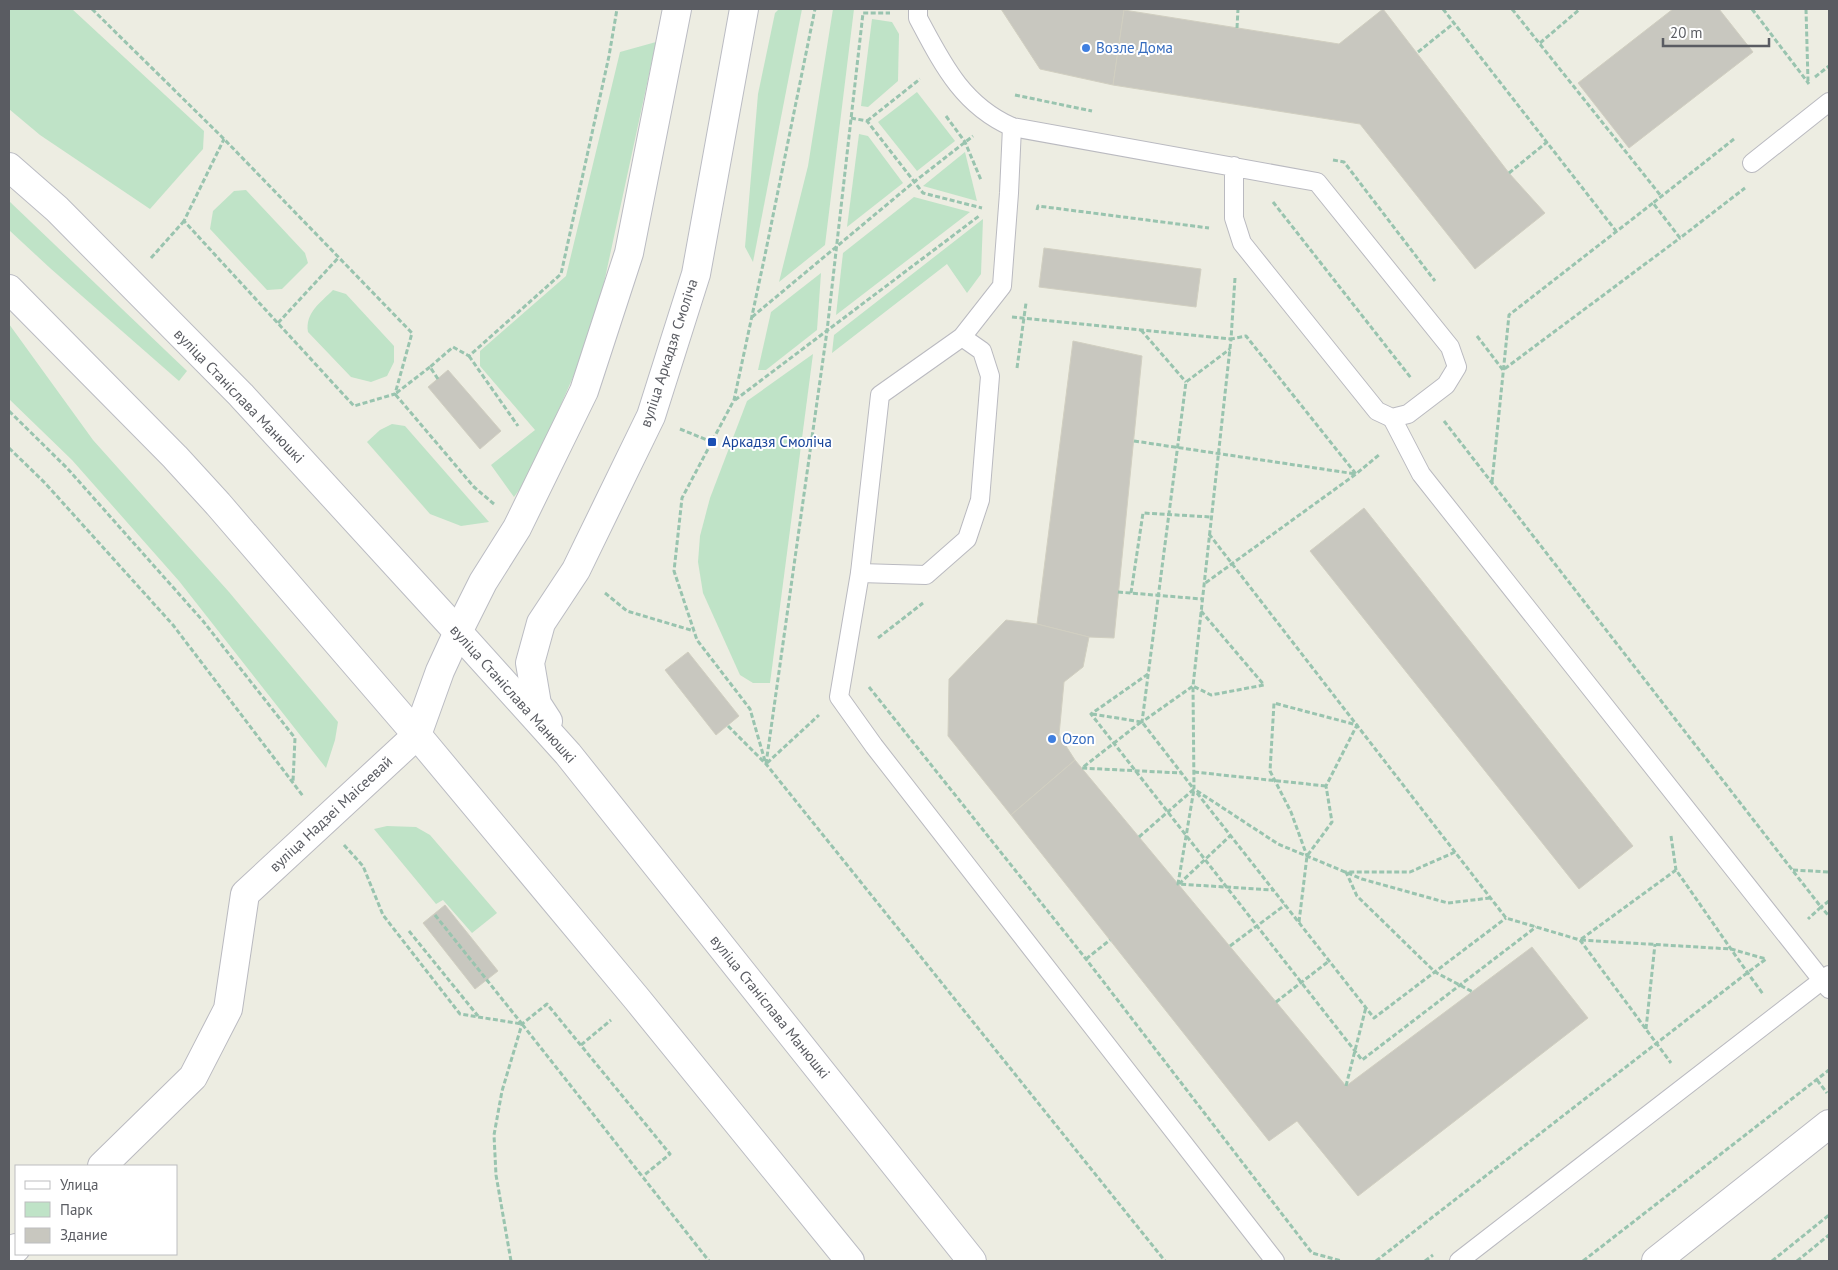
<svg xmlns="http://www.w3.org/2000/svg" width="1838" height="1270" viewBox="0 0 1838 1270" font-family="'PT Sans',sans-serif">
<rect width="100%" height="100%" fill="#edede2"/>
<!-- green -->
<g fill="#bfe3c7">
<polygon points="9,9 72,9 204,131 203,149 150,209 40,135 9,109"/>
<polygon points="779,9 802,9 753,262 745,247 758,94 775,13"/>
<polygon points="833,9 854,9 825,245 779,282 808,166"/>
<polygon points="872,19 892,22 899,34 898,81 868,107 861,106"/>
<polygon points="656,42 599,306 577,368 530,475 514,497 491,465 535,430 480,366 480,351 566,276 620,52"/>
<polygon points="917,92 955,141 917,171 878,122"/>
<polygon points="859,134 868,136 903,183 847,227"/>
<polygon points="965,152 977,201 923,186"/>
<polygon points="246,190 305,253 308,263 282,289 267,290 210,229 213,211 234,191"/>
<polygon points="914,197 970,212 836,315 843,253"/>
<polygon points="9,201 187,371 179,381 50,268 9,230"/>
<polygon points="983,219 981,274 967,293 947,264 832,353 834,335"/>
<polygon points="821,273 817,330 766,370 758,370 771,312"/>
<path d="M333,290L346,294L394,346V362L387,376L371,382L351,377L308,332C305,313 320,303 333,290Z"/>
<polygon points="9,324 93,440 229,592 338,722 335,740 326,768 179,581 72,460 9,399"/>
<polygon points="813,354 770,683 753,683 740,675 703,593 698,562 700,536 710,498 747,401"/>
<polygon points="392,424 405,426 489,522 461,526 430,514 367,442 380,430"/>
<polygon points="387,826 416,827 430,835 497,913 472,933 443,900 436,904 374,829"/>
</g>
<!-- building -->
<g fill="#c8c7bf" stroke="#d1cfc1">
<polygon points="1001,9 1122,9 1124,10 1113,85 1040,69"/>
<polygon points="1383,9 1509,173 1545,213 1475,269 1360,124 1113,85 1124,10 1339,44"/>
<polygon points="1673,9 1719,9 1753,52 1629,148 1578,83"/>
<polygon points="1044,248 1201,269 1196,307 1039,287"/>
<polygon points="1073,341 1142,356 1114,638 1089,637 1037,624"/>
<polygon points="448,370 501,431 480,449 428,387"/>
<polygon points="1364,508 1633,846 1579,889 1310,551"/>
<polygon points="1006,620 1037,624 1089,637 1083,667 1064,682 1059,735 1075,760 1011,815 948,736 949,679"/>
<polygon points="688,652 739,716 716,735 665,670"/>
<polygon points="1075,760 1346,1086 1532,947 1588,1018 1358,1196 1297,1121 1269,1141 1011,815"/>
<polygon points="445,905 498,971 475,989 423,923"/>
</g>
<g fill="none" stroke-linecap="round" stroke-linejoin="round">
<!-- service casing -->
<g stroke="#babac0" stroke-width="20">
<g id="service">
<path d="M918,9V18C942,63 962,105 1012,127L1317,182L1450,347L1457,367L1446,385L1408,414L1392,418L1377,411L1242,243L1234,218V166"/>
<polyline points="1012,127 1009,193 1002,286 962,337 880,395 860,573 839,697 874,746 1275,1261"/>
<polyline points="1752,163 1829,102"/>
<polyline points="1392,418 1421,474 1829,989"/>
<polyline points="860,573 926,575 967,539 980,500 990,376 982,351 962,337"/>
<polyline points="1459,1261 1829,975"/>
</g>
</g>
<!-- minor casing -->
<g stroke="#babac0" stroke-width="30">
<g id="minor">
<polyline points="102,1166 193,1077 228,1009 245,894 417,735"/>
<polyline points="9,1254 16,1248"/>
<polyline points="1656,1261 1829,1124"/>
</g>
</g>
<!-- secondary casing -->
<g stroke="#bbbcc3" stroke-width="30">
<g id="secondary">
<polyline points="9,167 57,209 241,395 458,632 568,754 972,1261"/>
<polyline points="9,289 175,457 218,504 417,735 637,999 850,1261"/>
<polyline points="548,721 537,704 530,663 541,623 576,570 651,416 696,274 744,9"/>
<polyline points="417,735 440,671 458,632 483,582 517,528 584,391 629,253 677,9"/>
</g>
</g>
<!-- path -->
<g stroke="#99c4af" stroke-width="3" stroke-dasharray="5 2.5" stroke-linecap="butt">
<polyline points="92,9 224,139 412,333 395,394 354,406 184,221 224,139"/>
<polyline points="1443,9 1616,231"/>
<polyline points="1512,9 1661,196"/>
<polyline points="1752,9 1809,84"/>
<polyline points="1806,9 1808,81"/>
<polyline points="1237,28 1238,9"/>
<polyline points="1540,43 1580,9"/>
<polyline points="1418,52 1454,23"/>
<polyline points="1815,77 1829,66"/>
<polyline points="1015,95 1092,111"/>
<polyline points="946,116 965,142 981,180"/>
<polyline points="851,118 867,121 923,193 982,208"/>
<polyline points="867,121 920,79"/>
<polyline points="1734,139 1653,203 1680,238 1745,188"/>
<polyline points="1333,160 1344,162 1435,281"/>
<polyline points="1509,173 1547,142"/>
<polyline points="1273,202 1411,378"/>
<polyline points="1037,210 1038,206 1209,228"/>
<polyline points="151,258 184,221"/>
<polyline points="1235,278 1231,339 1246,336 1356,474 1380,454"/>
<polyline points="752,317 914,182 973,136"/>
<polyline points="1012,317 1231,339 1193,686 1142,722 1186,382 1230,349"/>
<polyline points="278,323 339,257"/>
<polyline points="1141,330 1186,382"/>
<polyline points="1477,336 1503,370 1680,238"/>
<polyline points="469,356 518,426"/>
<polyline points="430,367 395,394 474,487 494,504"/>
<polyline points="1017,368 1026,303"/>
<polyline points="438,379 430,367 453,347 469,356 561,274 609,56 617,9"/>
<polyline points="735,400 979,216"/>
<polyline points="9,411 67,468 203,621 295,738 293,782"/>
<polyline points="1444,421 1821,907 1808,919"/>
<polyline points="680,429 712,442"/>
<polyline points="1134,441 1356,474 1204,584"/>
<polyline points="9,448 45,483 173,625 303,796"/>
<polyline points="1492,482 1509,315 1653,203"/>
<polyline points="1209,534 1506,918 1580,940 1671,1063"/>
<polyline points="1118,592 1202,599"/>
<polyline points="605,593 627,611 694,631"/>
<polyline points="1131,593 1143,513 1211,517"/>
<polyline points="1201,611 1264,685 1211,695 1193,686 1194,789 1278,844 1362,879 1448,903 1490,898"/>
<polyline points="878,638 923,603"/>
<polyline points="1148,674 1091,714 1362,1060 1536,927"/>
<polyline points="869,687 1086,959 1312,1253 1342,1261"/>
<polyline points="1092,714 1142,722 1193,788"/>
<polyline points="1141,722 1082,768 1181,773"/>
<polyline points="728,726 766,764 1165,1261"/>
<polyline points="765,761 750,709 697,640 674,571 682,498 734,400 765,255 815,9"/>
<polyline points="767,763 819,715"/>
<polyline points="766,764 827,331 863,13 890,13"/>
<polyline points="1194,772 1326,786"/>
<polyline points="1197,793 1374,1018 1506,918"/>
<polyline points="1671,836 1676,870"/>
<polyline points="1139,837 1194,789 1178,884 1273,890"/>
<polyline points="344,845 363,866 383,915 460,1014 522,1024 709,1261"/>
<polyline points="1455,852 1410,872 1346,872 1357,896 1435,972 1473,992"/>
<polyline points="1793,870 1829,872"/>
<polyline points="1179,884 1231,835"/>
<polyline points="1829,901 1821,907 1829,916"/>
<polyline points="435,915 522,1024"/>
<polyline points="1299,922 1307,856 1332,822 1326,786 1357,725 1274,703 1270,771 1291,812 1307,856"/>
<polyline points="409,931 478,1016"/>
<polyline points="1230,946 1285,905"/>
<polyline points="1086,959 1110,940"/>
<polyline points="1276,1002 1329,961"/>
<polyline points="1646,1029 1655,944"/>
<polyline points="581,1045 611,1020"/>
<polyline points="1817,1080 1827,1093"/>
<polyline points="1346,1086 1366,1007"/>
<polyline points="511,1261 496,1175 494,1135 502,1091 522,1024 547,1004 670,1154 643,1176"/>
<path d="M1376,1261L1747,973L1766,959L1731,949L1580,940L1676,870C1705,911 1733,953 1763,994"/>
<polyline points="1425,1261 1433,1255"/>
<polyline points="1583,1261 1829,1070"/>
<polyline points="1772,1261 1829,1215"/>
<polyline points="1797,1261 1829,1235"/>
</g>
<!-- service -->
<use href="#service" stroke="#fff" stroke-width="18"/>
<!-- minor -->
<use href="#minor" stroke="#fff" stroke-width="28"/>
<!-- secondary -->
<use href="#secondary" stroke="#fff" stroke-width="28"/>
</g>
<!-- markers -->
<g fill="#3f7fe0" stroke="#fff" stroke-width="2">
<circle cx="1086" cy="48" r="5"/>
<circle cx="1052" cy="739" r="5"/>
</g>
<rect fill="#1a4fb4" stroke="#fff" stroke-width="2" x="707" y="437" width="10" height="10" rx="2.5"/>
<g text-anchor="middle" stroke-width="4" stroke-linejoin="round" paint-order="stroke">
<!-- shop labels -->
<g font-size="15" fill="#366cbe" stroke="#fff" text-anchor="start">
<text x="1096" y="53">Возле Дома</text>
<text x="1062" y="744">Ozon</text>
</g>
<!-- street labels -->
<g font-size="15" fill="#5a5c62" stroke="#fff">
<text transform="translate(669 353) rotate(-72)" y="5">вуліца Аркадзя Смоліча</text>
<text transform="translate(239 396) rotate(46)" y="5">вуліца Станіслава Манюшкі</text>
<text transform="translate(513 694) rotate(48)" y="5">вуліца Станіслава Манюшкі</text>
<text transform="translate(331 814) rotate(-43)" y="5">вуліца Надзеі Маісеевай</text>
<text transform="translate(770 1007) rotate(51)" y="5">вуліца Станіслава Манюшкі</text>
</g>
<!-- transit labels -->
<g font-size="15" fill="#164399" stroke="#fff" text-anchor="start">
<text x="722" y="447">Аркадзя Смоліча</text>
</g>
</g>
<!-- border -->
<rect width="1838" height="1270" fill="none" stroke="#5a5c62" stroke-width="20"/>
<!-- legend -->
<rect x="15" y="1165" width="162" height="90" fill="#ffffff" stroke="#bdbec0"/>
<rect x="25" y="1181" width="25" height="8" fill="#ffffff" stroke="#bdbec0"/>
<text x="60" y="1190" font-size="15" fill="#5a5c62">Улица</text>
<rect x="25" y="1202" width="25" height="15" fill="#bfe3c7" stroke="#bdbec0"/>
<text x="60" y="1215" font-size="15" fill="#5a5c62">Парк</text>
<rect x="25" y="1228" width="25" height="15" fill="#c8c7bf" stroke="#bdbec0"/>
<text x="60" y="1240" font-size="15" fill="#5a5c62">Здание</text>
<!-- scale -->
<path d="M1663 38v8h106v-8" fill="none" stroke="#5a5c62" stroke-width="2.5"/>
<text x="1670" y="38" font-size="15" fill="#5a5c62" stroke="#ffffff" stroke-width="4" paint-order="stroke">20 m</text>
</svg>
